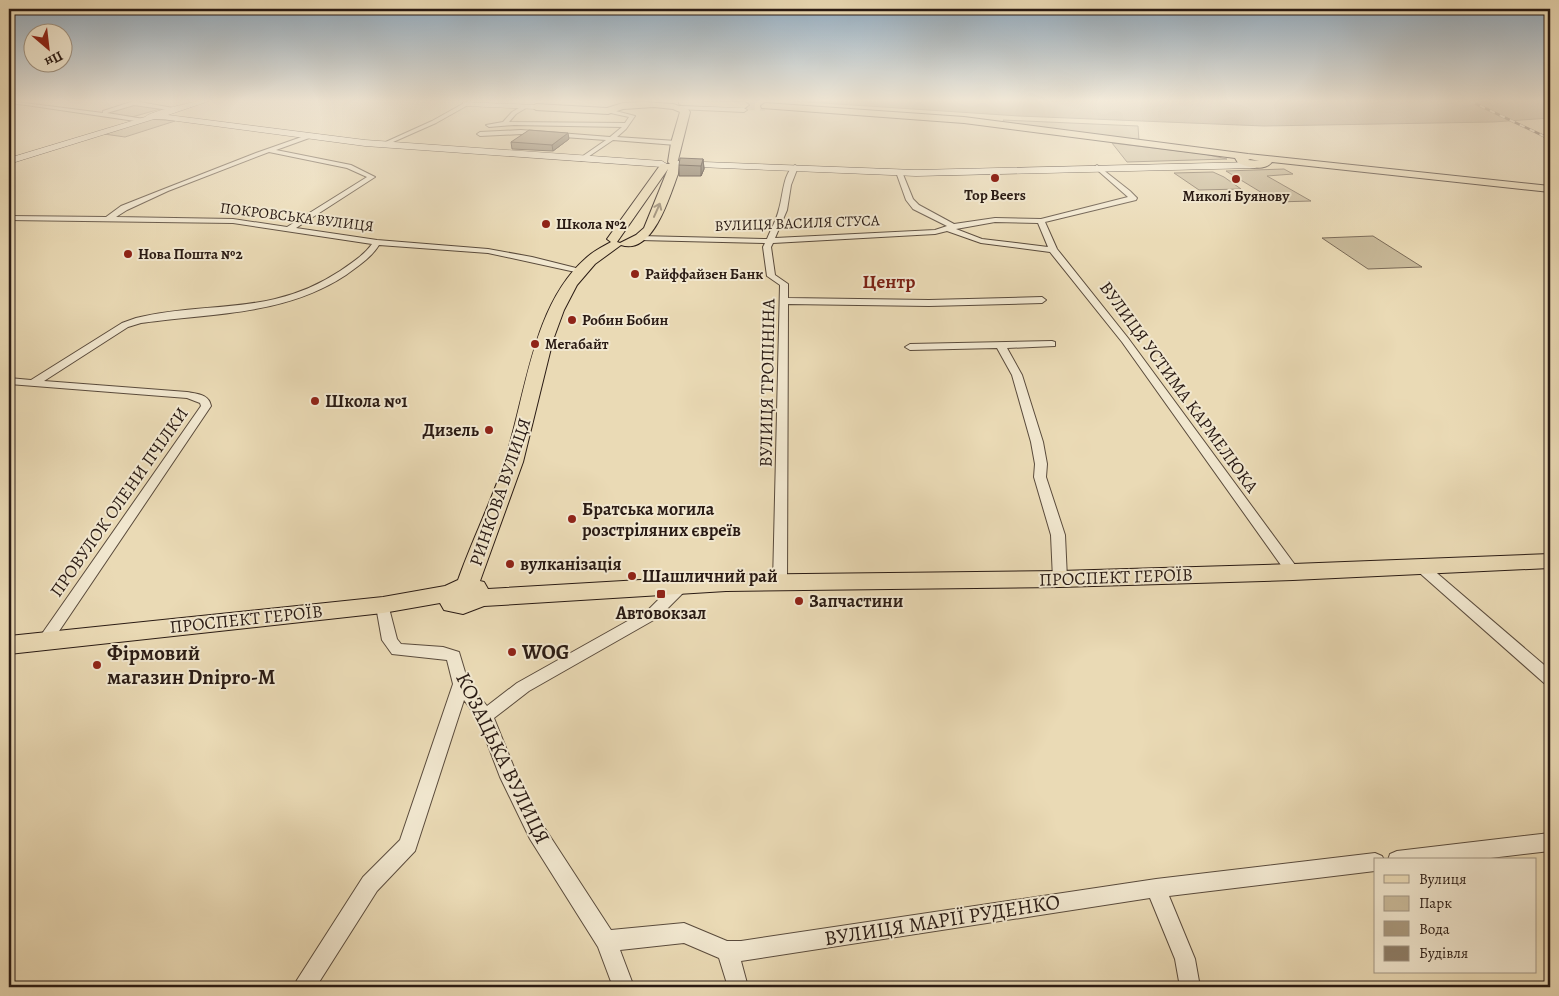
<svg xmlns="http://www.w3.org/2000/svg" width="1559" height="996" viewBox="0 0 1559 996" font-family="Alegreya,serif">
<rect width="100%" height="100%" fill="#eadab5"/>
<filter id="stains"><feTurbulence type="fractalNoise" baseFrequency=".004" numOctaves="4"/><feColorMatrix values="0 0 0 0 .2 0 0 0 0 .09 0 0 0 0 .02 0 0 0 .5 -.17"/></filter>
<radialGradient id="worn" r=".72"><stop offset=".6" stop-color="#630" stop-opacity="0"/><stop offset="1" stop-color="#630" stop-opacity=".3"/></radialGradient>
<!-- green -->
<g fill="#c9ba9a" stroke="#7a6a57">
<polygon points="134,105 160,109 132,117 106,113"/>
<polygon points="151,119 175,121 125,137 104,134"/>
<polygon points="1003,120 1138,126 1139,141 1006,124"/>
<polygon points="1112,143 1204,154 1227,159 1127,162"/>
<polygon points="1284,169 1293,174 1267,176 1311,201 1277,202 1226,171"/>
<polygon points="1213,172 1224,177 1241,189 1199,190 1174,173"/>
<polygon points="1373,236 1422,267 1368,269 1322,238"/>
</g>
<!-- water -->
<polygon fill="#a9997e" stroke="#766754" points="792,101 1550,101 1550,118 1493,122 1264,126 1019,116"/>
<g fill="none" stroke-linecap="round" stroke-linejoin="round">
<!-- trunk-tunnel -->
<polyline stroke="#c4b495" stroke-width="10" stroke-dasharray="10 5" stroke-linecap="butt" points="745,105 765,106"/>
<!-- minor casing -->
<g stroke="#5a4b3c" stroke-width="2">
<g id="minor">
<polygon points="9,101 103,113 103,111 134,101 179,109 176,111 134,105 107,113 144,119 142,122 26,105 9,103"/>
<polygon points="466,102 468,105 436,123 384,146 379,145 432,121"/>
<polygon points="524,105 526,108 516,114 509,122 625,123 629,117 606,112 608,109 635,116 626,129 617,137 676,141 679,143 676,145 613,140 582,161 580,160 580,158 606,140 521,134 480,136 477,134 480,132 521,130 610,137 622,127 514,125 489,127 486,125 503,122 512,112"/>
<polygon points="680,106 744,108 747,110 744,112 678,109"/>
<path d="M310,134L312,137L276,150L351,165L375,177L296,228L377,240L488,249L532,257L584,270L580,273L488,253L379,245C371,258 358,266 346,275C284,316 211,313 141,323L128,327L44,381L187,392C197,394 209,394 211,406L49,646L44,648L39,646L36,642L39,638L201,406L200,403L187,398L9,384V378L31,380L122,323L136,318C210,300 270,317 340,271C352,263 364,255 372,244L233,223L9,220V216L106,217L121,206L164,189L256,153ZM269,152L347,168L367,177L287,227L233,219L116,217L127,210L168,191Z"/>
<path d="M795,165L798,167L791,185L787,210L775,238L935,230L947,226L913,209L906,200L896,172L899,170L902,172L913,199L919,205L954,224L995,218L1041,219L1128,197L1095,168L1094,167L1097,165L1130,191L1137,198L1136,200L1045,222L1057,249L1128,338L1298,569L1300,572L1298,575H1288L1122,342L1050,252L981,243L947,231L935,234L773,243L771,247L775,275L788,284V298L929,300L1042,297L1046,300L1042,303L929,306L788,304L787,583L785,586H775L773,583L780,285L767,276L763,247L765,243L640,240L636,238L640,236L767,239C771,229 777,219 779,209C783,197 783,172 795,165ZM995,222L1038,223L1048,247L982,239L956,229Z"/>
<polygon points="1052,341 1055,342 1055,346 1007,348 1022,375 1043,442 1047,464 1046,477 1065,535 1067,579 1065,582 1055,582 1053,579 1051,535 1034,477 1035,464 1031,442 1012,375 997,348 910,350 905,347 910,344"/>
<polygon points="1419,560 1424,562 1550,670 1550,685 1544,683 1414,568 1412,565 1414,562"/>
<polygon points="682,580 687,581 689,585 687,589 659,617 529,691 494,718 517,775 544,827 611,930 684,923 727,941 741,941 1156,879 1375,853 1382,856 1384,860 1375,860 1375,871 1169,896 1195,959 1200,987 1180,987 1175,959 1150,898 741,961 748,987 728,987 719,958 684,943 620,950 634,987 613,987 598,947 530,839 500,777 478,719 464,700 415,851 377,891 316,987 294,987 297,980 363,877 400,840 453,684 447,660 392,654 382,640 377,612 379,608 384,607 389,608 397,639 401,644 443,647 459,652 468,682 487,706 517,683 649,609 677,581"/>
<polygon points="1550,833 1550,851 1474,860 1388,860 1390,854 1397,851"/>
</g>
</g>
<!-- secondary casing -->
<g stroke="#2a1b14" stroke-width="1">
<g id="secondary">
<path d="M198,101H209L168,115L365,140L662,161L667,164L662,167L365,146L162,119H154L9,164V158L145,117C151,111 187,104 198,101Z"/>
<polygon points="463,102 536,105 540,107 536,109 466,106 463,106"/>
<polygon points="677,161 916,170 1255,162 1260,165 1255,168 916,176 674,166 674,162"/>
</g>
</g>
<!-- primary casing -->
<g stroke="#2a1b14" stroke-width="2">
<path id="primary" d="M644,102L673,104L688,109L690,112L677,164L679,166L678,174C670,195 653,256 621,245L595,264L577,285L564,310L553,340L523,462L480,581L484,582L488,589L726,575L1060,571L1293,564L1550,554V568L1293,580L1060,587L726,591L484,606L463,614L444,610L440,603L383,613L9,654V636L383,597L445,586L458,580C472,540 492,501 505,460C526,396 532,306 585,259C592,252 602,247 611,242L607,239L661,164H670L668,162L671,143L680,112L673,109L654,107L623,109L608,114L536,110L532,107L536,104L607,108L623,103ZM668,169L644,228L636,235L620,243L617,242Z"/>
</g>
<!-- trunk casing -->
<g stroke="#2a1b14" stroke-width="2">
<g id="trunk">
<polygon points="679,101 745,102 749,105 745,108 682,105 679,104"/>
<path d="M765,103L964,117L1248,154L1550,186V192L1272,162C1265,171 1249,168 1238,163L1235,158L964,123L762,108L761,106ZM1250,159L1259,161L1248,160Z"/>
</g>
</g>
<!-- minor -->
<use href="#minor" fill="#f1e7cf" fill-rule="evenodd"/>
<!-- secondary -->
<use href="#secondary" fill="#f1e7cf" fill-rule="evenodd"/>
<!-- primary -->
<use href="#primary" fill="#eadab5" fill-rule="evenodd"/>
<!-- trunk -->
<use href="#trunk" fill="#eadab5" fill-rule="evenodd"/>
<!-- rail casing -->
<g stroke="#2a1b14" stroke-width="2.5">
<polyline id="rail" points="1470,101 1550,139"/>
</g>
<!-- rail -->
<use href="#rail" stroke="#f1e7cf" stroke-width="2" stroke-dasharray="5.5" stroke-linecap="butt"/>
</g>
<!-- wall -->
<g fill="#7a6c59" stroke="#2a1b14">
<polygon points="569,139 553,151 512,149 511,142"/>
<polygon points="703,159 704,169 701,176 679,176 679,165"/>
</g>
<!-- shaded-wall -->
<g fill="#635849" stroke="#2a1b14">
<polygon points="568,133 569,139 553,151 552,145"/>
<polygon points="703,159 704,169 701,176 701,166"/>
</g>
<!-- building -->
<g fill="#8e7e68" stroke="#2a1b14">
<polygon points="529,130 568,133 552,145 511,142"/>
<polygon points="680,158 703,159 701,166 679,165"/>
</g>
<!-- one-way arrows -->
<defs><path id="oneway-shaft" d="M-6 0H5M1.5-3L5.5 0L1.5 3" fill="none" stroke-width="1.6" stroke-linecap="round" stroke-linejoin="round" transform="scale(1.25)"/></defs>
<use stroke="#94846d" href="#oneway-shaft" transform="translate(657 210) rotate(-66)"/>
<!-- sky -->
<linearGradient id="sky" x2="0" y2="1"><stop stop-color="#8fa9be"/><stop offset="0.42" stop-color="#f6eede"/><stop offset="1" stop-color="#f6eede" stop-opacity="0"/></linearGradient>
<rect width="1559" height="240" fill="url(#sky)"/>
<!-- markers -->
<g fill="#8f2418" stroke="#f1e7cf" stroke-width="2">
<circle cx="995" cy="178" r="5"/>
<circle cx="1236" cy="179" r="5"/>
<circle cx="546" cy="224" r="5"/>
<circle cx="128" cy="254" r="5"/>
<circle cx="635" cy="274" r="5"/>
<circle cx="572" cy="320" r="5"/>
<circle cx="535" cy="344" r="5"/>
<circle cx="315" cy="401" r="5"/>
<circle cx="489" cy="430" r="5"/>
<circle cx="572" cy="519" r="5"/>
<circle cx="510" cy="564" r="5"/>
<circle cx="632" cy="576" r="5"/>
<rect x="656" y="589" width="10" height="10" rx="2.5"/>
<circle cx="799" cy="601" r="5"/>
<circle cx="512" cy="652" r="5"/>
<circle cx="97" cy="665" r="5"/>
</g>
<g text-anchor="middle" stroke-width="4" stroke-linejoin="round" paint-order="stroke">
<!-- far-poi labels -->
<g font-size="15" font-weight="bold" fill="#2a1b14" stroke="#f1e7cf" text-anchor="start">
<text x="995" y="200" text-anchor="middle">Top Beers</text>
<text x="1236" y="201" text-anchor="middle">Миколі Буянову</text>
<text x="556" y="229">Школа №2</text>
<text x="138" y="259">Нова Пошта №2</text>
<text x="645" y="279">Райффайзен Банк</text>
<text x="582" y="325">Робин Бобин</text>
<text x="545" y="349">Мегабайт</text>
</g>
<!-- far-street labels -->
<g font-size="15" fill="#2a1b14" stroke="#f1e7cf">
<text transform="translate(297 217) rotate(7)" y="5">ПОКРОВСЬКА ВУЛИЦЯ</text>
<text transform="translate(797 223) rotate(-2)" y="5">ВУЛИЦЯ ВАСИЛЯ СТУСА</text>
</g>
<!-- street labels -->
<g font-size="18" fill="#2a1b14" stroke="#f1e7cf">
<text transform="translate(767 383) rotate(-89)" y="6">ВУЛИЦЯ ТРОПІНІНА</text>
<text transform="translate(1179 387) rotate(54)" y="6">ВУЛИЦЯ УСТИМА КАРМЕЛЮКА</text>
<text transform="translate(500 492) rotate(-71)" y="6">РИНКОВА ВУЛИЦЯ</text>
<text transform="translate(119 502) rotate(-55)" y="6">ПРОВУЛОК ОЛЕНИ ПЧІЛКИ</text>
<text transform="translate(1116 577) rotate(-2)" y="6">ПРОСПЕКТ ГЕРОЇВ</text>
<text transform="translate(246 619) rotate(-6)" y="6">ПРОСПЕКТ ГЕРОЇВ</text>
</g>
<!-- poi labels -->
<g font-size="18" font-weight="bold" fill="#2a1b14" stroke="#f1e7cf" text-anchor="start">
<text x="325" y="407">Школа №1</text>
<text x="479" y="436" text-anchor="end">Дизель</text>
<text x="582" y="515">Братська могила<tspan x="582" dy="21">розстріляних євреїв</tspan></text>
<text x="520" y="570">вулканізація</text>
<text x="642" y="582">Шашличний рай</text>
<text x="809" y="607">Запчастини</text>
<text x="661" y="619" text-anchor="middle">Автовокзал</text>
</g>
<!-- far-district labels -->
<g font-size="19" font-weight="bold" fill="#7a1f14" stroke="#f1e7cf">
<text x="889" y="288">Центр</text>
</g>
<!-- near-poi labels -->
<g font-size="21" font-weight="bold" fill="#2a1b14" stroke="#f1e7cf" text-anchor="start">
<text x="522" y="659">WOG</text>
<text x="107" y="660">Фірмовий<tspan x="107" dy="24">магазин Dnipro-M</tspan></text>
</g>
<!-- near-street labels -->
<g font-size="21" fill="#2a1b14" stroke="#f1e7cf">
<text transform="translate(503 758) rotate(64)" y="7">КОЗАЦЬКА ВУЛИЦЯ</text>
<text transform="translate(942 920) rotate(-9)" y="7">ВУЛИЦЯ МАРІЇ РУДЕНКО</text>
</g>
</g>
<!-- margin -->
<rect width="1559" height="996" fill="none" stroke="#eadab5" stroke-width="30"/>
<rect x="10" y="10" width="1539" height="976" fill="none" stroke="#2a1b14" stroke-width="2.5"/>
<rect x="15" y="15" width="1529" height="966" fill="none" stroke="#2a1b14"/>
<!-- legend -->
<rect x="1374" y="858" width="162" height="115" fill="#f1e7cf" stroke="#a19584"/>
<rect x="1384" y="875" width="25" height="8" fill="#eadab5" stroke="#a19584"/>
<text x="1419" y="884" font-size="15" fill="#2a1b14">Вулиця</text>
<rect x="1384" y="896" width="25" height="15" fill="#c9ba9a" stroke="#a19584"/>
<text x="1419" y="908" font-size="15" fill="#2a1b14">Парк</text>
<rect x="1384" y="921" width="25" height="15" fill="#a9997e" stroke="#a19584"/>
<text x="1419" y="934" font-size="15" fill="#2a1b14">Вода</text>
<rect x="1384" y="946" width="25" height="15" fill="#8e7e68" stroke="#a19584"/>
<text x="1419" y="958" font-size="15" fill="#2a1b14">Будівля</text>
<!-- north arrow -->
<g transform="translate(48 48) rotate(152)"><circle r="24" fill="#f1e7cf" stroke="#a19584"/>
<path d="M0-4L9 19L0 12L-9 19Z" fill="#8f2418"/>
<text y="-8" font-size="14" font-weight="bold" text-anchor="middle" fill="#2a1b14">Пн</text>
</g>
<rect width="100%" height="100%" filter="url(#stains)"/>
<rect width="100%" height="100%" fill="url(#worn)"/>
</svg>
